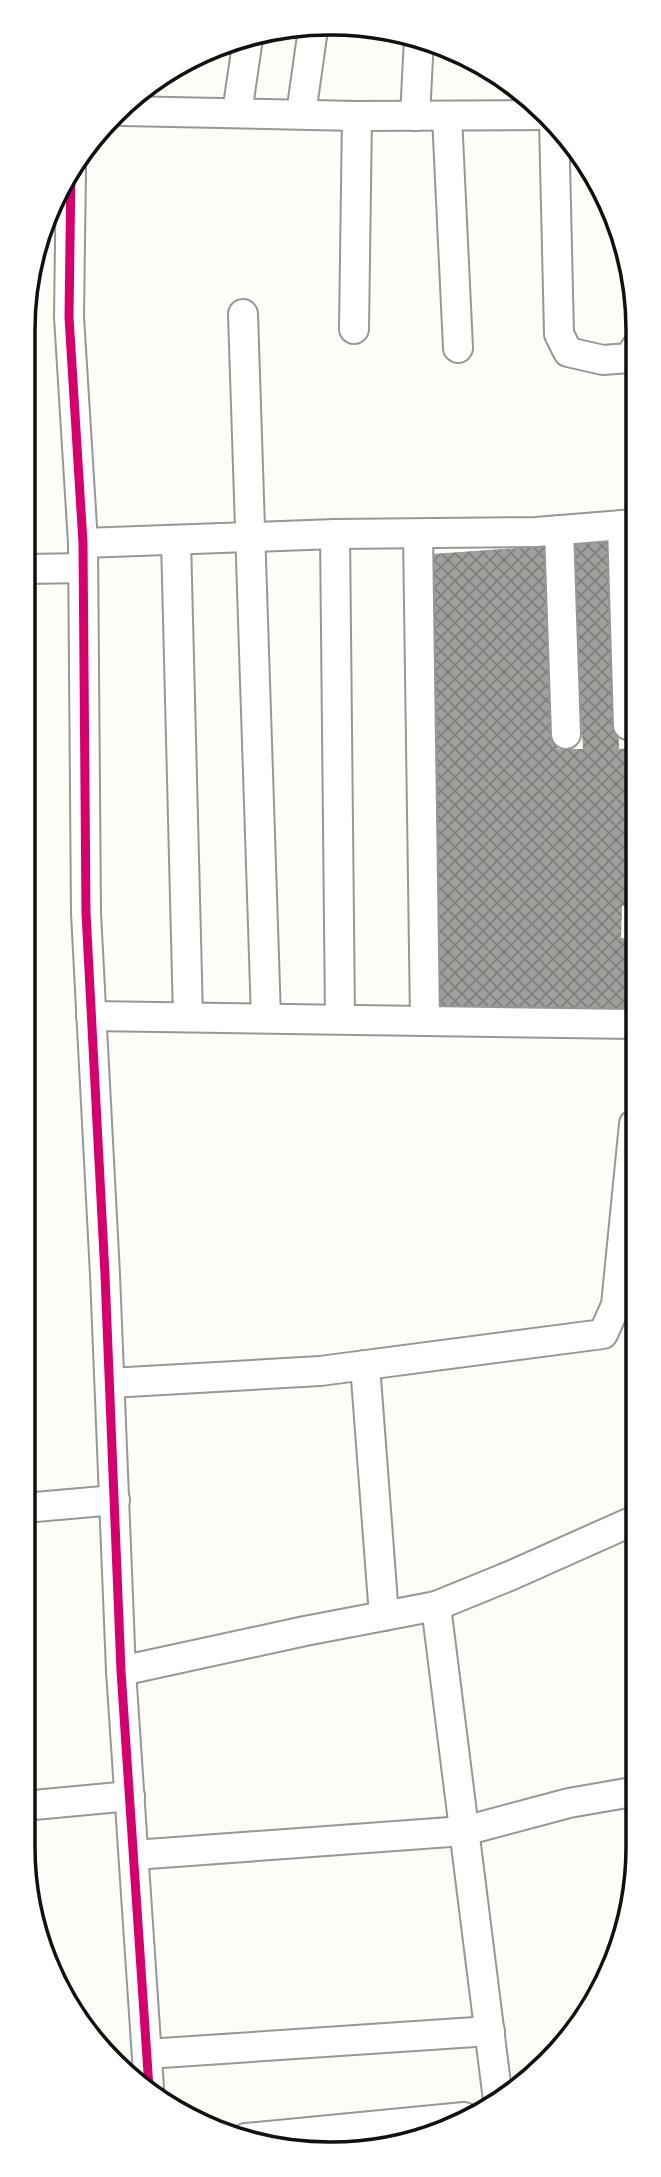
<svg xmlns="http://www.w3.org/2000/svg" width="661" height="2177" viewBox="0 0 661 2177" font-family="'Times New Roman',serif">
<defs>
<pattern id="building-cross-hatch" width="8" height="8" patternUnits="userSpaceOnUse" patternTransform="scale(1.75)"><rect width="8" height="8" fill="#a19f9c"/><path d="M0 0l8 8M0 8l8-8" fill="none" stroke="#82807e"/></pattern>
</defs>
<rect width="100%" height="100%" fill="#fdfcf7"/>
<!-- building -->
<polygon fill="url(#building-cross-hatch)" points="612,539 619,749 635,748 634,906 622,906 621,938 634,939 634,1014 440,1008 432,554 548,546 558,749 583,749 570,542"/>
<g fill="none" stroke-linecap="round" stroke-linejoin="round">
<!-- minor casing -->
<g stroke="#979795" stroke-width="32">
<g id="minor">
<polyline points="123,111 357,116 546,115"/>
<polyline points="237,113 248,38"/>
<polyline points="301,114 313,29"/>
<polyline points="415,116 419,39"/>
<polyline points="447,116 458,348"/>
<polyline points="554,121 559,334 568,352 603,360 629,358 636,347"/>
<polyline points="71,168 69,317 83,543 86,913 105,1275 121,1671 149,2088"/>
<polyline points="243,314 266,1018"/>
<polyline points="354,329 357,116"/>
<polyline points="622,525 628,725"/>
<polyline points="559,530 566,734"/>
<polyline points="335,534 340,1019"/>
<polyline points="418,534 425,1020"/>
<polyline points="176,540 188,1017"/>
<polyline points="83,543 335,534 536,532 635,524"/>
<polyline points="28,569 83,568"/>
<polyline points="91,1016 634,1024"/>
<polyline points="365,1365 384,1616"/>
<polyline points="110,1383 320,1371 603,1334 616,1305 634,1124"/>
<polyline points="24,1508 115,1500"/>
<polyline points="436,1606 498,2100"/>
<polyline points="121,1671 305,1631 436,1606 512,1575 633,1521"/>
<polyline points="23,1806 130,1796"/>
<polyline points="134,1855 464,1831 569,1803 632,1792"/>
<polyline points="147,2054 490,2031"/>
<polyline points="246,2138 464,2117"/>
</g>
</g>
<!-- minor -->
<use href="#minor" stroke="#fffffe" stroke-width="28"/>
<!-- cycleway casing -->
<g stroke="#fff" stroke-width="13">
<polyline id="cycleway" points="71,168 69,317 83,543 86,913 105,1275 121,1671 149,2088"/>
</g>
<!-- cycleway -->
<use href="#cycleway" stroke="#d6006c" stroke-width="9"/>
</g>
<!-- crop -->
<path d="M0 0H661V2177H0ZM330 35H331A295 295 0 0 1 626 330V1847A295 295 0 0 1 331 2142H330A295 295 0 0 1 35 1847V330A295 295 0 0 1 330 35Z" fill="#fff" fill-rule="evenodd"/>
<path fill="none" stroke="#111" stroke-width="3.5" d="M330 35H331A295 295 0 0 1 626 330V1847A295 295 0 0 1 331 2142H330A295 295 0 0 1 35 1847V330A295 295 0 0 1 330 35Z"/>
</svg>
